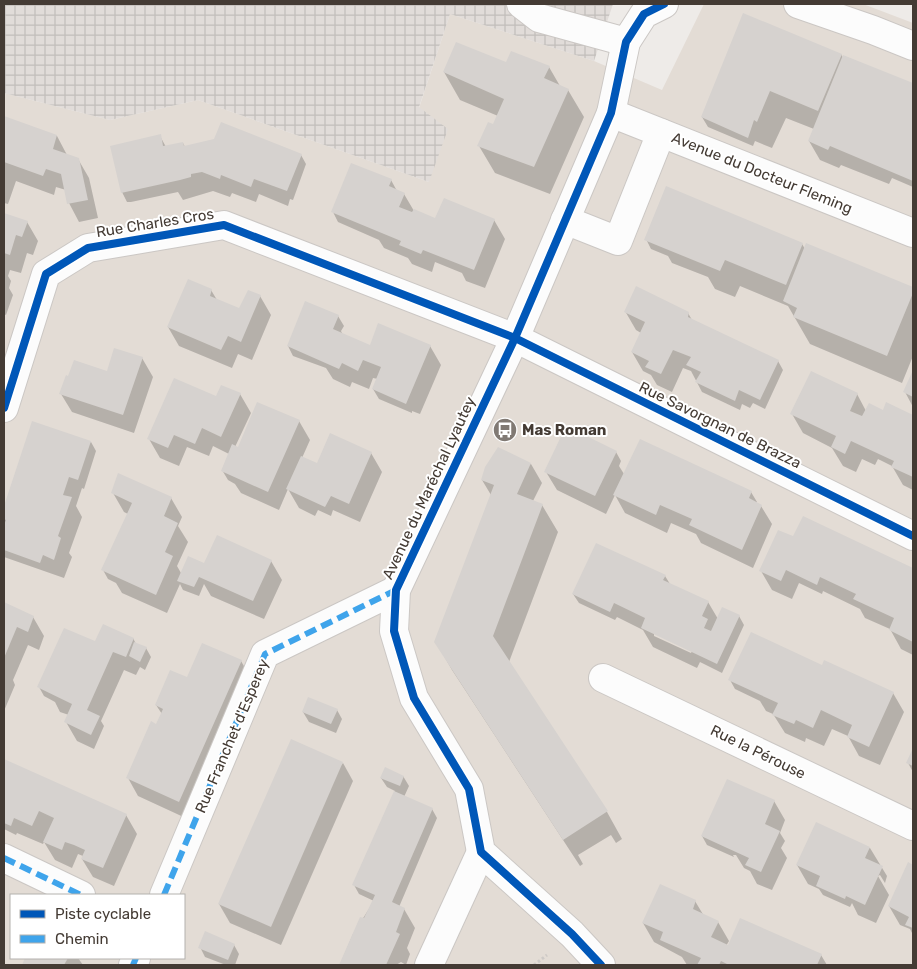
<svg xmlns="http://www.w3.org/2000/svg" width="917" height="969" viewBox="0 0 917 969" font-family="Rubik,sans-serif">
<defs>
<pattern id="industrial-grid" width="8" height="8" patternUnits="userSpaceOnUse" patternTransform="scale(1.25)"><rect width="8" height="8" fill="#e1dcd9"/><path d="M0 4h8M4 0v8" fill="none" stroke="#c2bebb"/></pattern>
</defs>
<rect width="100%" height="100%" fill="#eeebe8"/>
<!-- residential -->
<path fill="#e3dcd5" fill-rule="evenodd" d="M704,4H863L913,23V965H4V93L110,120L198,100L429,182L419,108L450,14L594,61L662,90ZM11,895H184V958H11Z"/>
<!-- industrial -->
<polygon fill="url(#industrial-grid)" points="4,4 613,4 594,61 450,14 419,107 448,129 429,182 198,100 110,120 4,93"/>
<!-- shadow -->
<g fill="#0003" fill-rule="evenodd">
<polygon points="841,54 843,58 844,56 913,85 913,187 892,178 889,184 841,165 839,168 820,160 809,141 814,129 786,118 772,148 755,141 753,146 708,127 702,117"/>
<polygon points="510,66 549,67 560,86 568,90 584,117 550,194 495,173 479,146 494,125 498,116 460,100 444,72"/>
<polygon points="4,118 57,136 67,155 78,159 89,178 98,218 79,222 69,203 66,190 56,187 54,195 16,181 8,204 4,203"/>
<polygon points="160,136 166,147 183,143 185,147 301,155 306,164 293,200 290,199 288,206 259,194 256,202 232,193 230,197 213,191 183,200 178,192 131,202 127,202 122,192"/>
<polygon points="391,180 397,191 404,194 414,211 436,220 494,220 505,239 485,288 466,281 462,273 435,262 432,272 412,264 408,258 384,248 379,240 338,222 333,212"/>
<polygon points="4,214 27,222 38,241 33,255 27,253 21,273 10,270 8,276 11,281 9,288 13,295 6,315 4,314"/>
<polygon points="646,239 802,244 805,249 807,245 913,289 913,356 902,383 810,344 788,306 740,286 735,297 715,289 708,277 672,263 668,256 651,249"/>
<polygon points="211,290 217,300 240,310 260,296 271,315 252,360 238,354 232,368 179,346 168,327"/>
<polygon points="625,311 688,313 692,320 778,361 783,370 765,409 753,403 750,408 742,404 740,410 702,392 691,371 683,368 672,392 657,385 651,375 643,371 632,352 641,333 636,330"/>
<polygon points="338,316 344,326 341,331 343,335 370,346 430,346 441,365 420,414 412,411 412,413 379,399 373,389 378,379 373,378 369,389 352,382 350,387 333,379 326,368 293,356 288,346"/>
<polygon points="142,358 153,377 134,433 72,412 61,394 69,378 108,373"/>
<polygon points="913,373 913,407 905,392"/>
<polygon points="240,394 251,413 235,447 241,450 299,421 310,440 302,458 317,465 330,435 371,453 382,472 360,522 333,510 331,516 318,510 315,516 299,508 288,489 279,510 241,493 235,484 228,480 222,470 229,454 213,446 209,456 187,447 179,466 160,458 149,439 217,398"/>
<polygon points="857,394 866,411 883,412 887,404 913,416 913,490 903,485 892,466 878,459 875,465 862,459 856,472 843,466 832,448 803,433 792,414"/>
<polygon points="91,442 96,451 84,489 82,488 76,506 82,517 69,553 72,557 64,578 4,557 4,529 5,524 4,522 4,510 8,498"/>
<polygon points="616,452 621,461 619,466 624,474 751,492 757,502 756,503 761,506 772,524 753,568 701,543 696,534 671,523 667,533 625,513 615,495 606,514 557,490 546,472"/>
<polygon points="531,464 542,483 533,501 542,505 558,532 509,662 607,812 622,839 616,843 611,835 578,855 583,864 580,866 452,670 436,642 491,495 482,480"/>
<polygon points="113,493 171,498 182,517 178,526 188,542 177,566 181,573 203,564 271,561 282,580 264,619 211,596 204,584 199,596 183,590 180,584 167,613 122,593 116,583 108,579 103,570 128,514 124,512"/>
<polygon points="793,538 875,552 913,570 913,655 901,649 890,629 865,618 860,609 823,591 822,594 799,583 792,599 772,590 761,571"/>
<path d="M665,576L670,584L708,602L718,619L739,616L744,625L722,673L700,662L697,668L653,647L643,630L617,617L615,620L579,603L573,594ZM654,633L692,651L691,653L654,636Z"/>
<polygon points="4,604 33,617 44,636 39,650 28,645 13,680 15,685 4,711"/>
<polygon points="133,638 136,644 146,648 151,657 145,670 140,667 136,675 124,670 101,721 104,726 94,749 77,741 66,722 69,715 60,712 55,702 44,696 39,687 96,643"/>
<polygon points="241,661 252,680 190,820 138,796 128,778 159,726 162,714 156,705 187,678"/>
<polygon points="823,667 893,693 904,712 880,765 859,756 848,736 832,729 824,746 806,738 805,742 785,733 773,714 766,711 760,701 735,689 730,680"/>
<polygon points="337,710 342,719 336,733 309,722 303,712"/>
<polygon points="913,751 913,772 908,763"/>
<polygon points="4,760 126,815 137,834 114,886 93,877 82,859 83,856 78,854 72,868 55,860 44,842 43,844 17,833 16,835 4,829"/>
<polygon points="343,763 353,781 281,945 230,923 219,904"/>
<polygon points="403,776 409,786 404,797 432,809 437,818 399,907 404,909 415,928 407,948 410,954 406,965 401,962 396,965 340,965 353,934 374,901 359,894 354,885 395,791 387,787 381,778"/>
<polygon points="774,801 785,820 780,833 785,841 781,848 787,858 772,890 757,884 750,871 744,868 736,855 733,855 734,857 707,845 702,836"/>
<polygon points="870,848 887,876 885,883 880,875 878,876 889,895 876,923 858,915 852,903 850,907 823,895 819,889 808,884 797,865"/>
<polygon points="908,864 913,866 913,935 910,929 900,925 889,906"/>
<polygon points="695,901 704,916 718,922 729,941 726,946 821,955 827,965 687,965 682,957 654,942 643,923"/>
<polygon points="234,945 239,954 235,965 226,965 205,957 200,947"/>
<polygon points="26,958 78,958 83,965 23,965"/>
</g>
<!-- building -->
<g fill="#d6d2cf">
<polygon points="743,13 842,54 818,111 770,91 757,122 754,120 748,138 701,117"/>
<polygon points="456,42 506,62 511,51 550,66 544,78 569,89 534,167 477,146 488,122 493,124 504,99 443,72"/>
<polygon points="843,55 913,83 913,181 830,146 828,150 808,141"/>
<polygon points="4,116 57,135 53,149 79,158 88,200 67,204 61,174 46,169 43,176 4,162"/>
<polygon points="221,122 302,154 287,191 254,179 251,187 221,175 220,179 202,172 191,174 191,177 180,180 121,193 110,146 161,134 163,146 183,142 184,146 214,139"/>
<polygon points="351,163 392,179 389,186 405,193 399,207 412,212 414,209 435,218 444,198 495,219 474,270 423,250 421,254 399,245 401,241 331,212"/>
<polygon points="666,186 803,243 786,285 725,260 720,271 644,240"/>
<polygon points="4,213 28,221 22,237 16,235 10,255 4,253"/>
<polygon points="806,243 913,287 913,293 887,356 793,317 797,308 783,301"/>
<polygon points="188,279 212,289 210,296 239,308 248,290 261,295 241,342 228,336 221,350 167,327"/>
<polygon points="636,286 689,312 688,317 779,360 760,400 739,390 735,401 695,382 701,372 686,365 691,357 673,350 661,374 645,367 649,361 631,352 645,322 624,312"/>
<polygon points="305,301 339,315 333,329 370,345 378,323 431,345 406,404 372,389 381,367 363,360 358,371 342,363 339,369 287,346"/>
<polygon points="114,348 143,357 123,415 59,394 66,375 68,376 74,360 107,371"/>
<polygon points="913,370 913,397 903,392"/>
<polygon points="811,371 858,393 850,411 862,416 869,403 883,410 886,402 913,415 913,477 891,467 894,461 851,441 845,454 831,447 836,436 790,414"/>
<polygon points="174,378 216,396 221,385 241,393 221,437 202,428 195,444 174,435 168,448 147,439"/>
<polygon points="257,402 300,420 268,492 221,471 232,444 238,447"/>
<polygon points="32,421 91,441 78,480 69,477 63,495 72,497 58,536 61,538 54,560 43,555 40,563 4,550 4,525 6,520 4,519 4,506"/>
<polygon points="566,426 617,451 595,496 544,472"/>
<polygon points="330,433 372,452 349,504 331,496 325,507 286,489 301,456 317,463"/>
<polygon points="640,439 752,491 749,498 762,505 742,550 689,525 692,519 660,505 656,515 613,495"/>
<polygon points="498,447 531,463 517,494 543,504 493,636 608,811 563,840 434,642 494,485 481,480 485,467"/>
<polygon points="118,473 172,497 164,516 178,523 165,552 173,556 156,595 101,570 132,503 111,493"/>
<polygon points="803,516 913,568 913,642 889,630 894,618 853,599 856,594 820,577 817,585 786,570 781,581 759,571 778,530 793,536"/>
<polygon points="217,535 272,560 253,601 199,577 194,587 177,581 188,556 204,563"/>
<polygon points="596,543 666,575 663,580 709,601 702,616 708,619 704,628 711,631 722,607 740,615 717,664 641,628 645,618 614,603 610,612 572,594"/>
<polygon points="4,602 34,616 28,632 17,627 4,658"/>
<polygon points="103,624 134,638 126,657 113,652 87,710 100,716 91,735 64,722 72,704 37,687 64,628 95,641"/>
<polygon points="751,632 822,665 824,660 894,692 869,747 847,737 852,725 821,710 813,728 796,720 794,724 772,715 778,703 728,680"/>
<polygon points="134,642 147,647 140,662 129,656"/>
<polygon points="202,643 242,660 179,802 126,778 151,721 156,724 163,709 155,705 170,670 187,677"/>
<polygon points="308,697 338,709 331,724 302,712"/>
<polygon points="291,739 343,762 271,927 218,904"/>
<polygon points="913,748 913,766 906,763"/>
<polygon points="4,759 127,814 103,868 81,859 85,850 74,845 65,842 62,850 43,842 54,818 39,811 32,826 14,818 11,826 4,823"/>
<polygon points="385,767 404,776 400,786 380,778"/>
<polygon points="727,779 775,800 765,824 780,831 761,872 745,865 749,858 701,836"/>
<polygon points="394,791 433,808 392,902 405,908 396,932 400,934 386,965 339,965 360,917 364,918 375,895 352,885"/>
<polygon points="816,822 870,847 865,858 883,866 865,905 846,896 845,899 816,886 820,876 796,865"/>
<polygon points="908,862 913,865 913,928 905,925 909,917 888,906"/>
<polygon points="660,884 696,900 693,909 719,921 711,937 728,945 740,918 822,954 817,965 729,965 721,961 719,965 697,965 701,958 660,940 663,932 642,923"/>
<polygon points="205,931 235,944 228,960 198,948"/>
<polygon points="25,958 68,958 64,965 22,965"/>
</g>
<g fill="none" stroke-linecap="round" stroke-linejoin="round">
<!-- minor casing -->
<g stroke="#cbc7c4" stroke-width="30">
<g id="minor">
<polyline points="521,4 539,18 626,42"/>
<polyline points="798,4 873,30 913,46"/>
<polyline points="611,113 913,233"/>
<polyline points="565,220 618,241 661,133"/>
<polyline points="4,408 46,274 88,248 224,225 515,338 913,536"/>
<polyline points="603,678 913,826"/>
<polyline points="4,858 81,895"/>
<polyline points="164,895 265,654 396,590"/>
<polyline points="133,965 136,958"/>
<polyline points="429,965 481,852"/>
<polyline points="601,965 572,934 481,852 469,789 414,698 394,631 396,590 515,338 611,113 626,42 644,14 664,4"/>
</g>
</g>
<!-- path -->
<polyline stroke="#cdc9c6" stroke-width="3" stroke-dasharray="2.5 2.5" stroke-linecap="butt" points="534,965 547,955"/>
<!-- minor -->
<use href="#minor" stroke="#fcfcfc" stroke-width="28"/>
<!-- quiet -->
<g stroke="#3fa4eb" stroke-width="6" stroke-dasharray="12 6" stroke-linecap="butt">
<polyline points="4,858 81,895"/>
<polyline points="164,895 265,654 396,590"/>
<polyline points="133,965 136,958"/>
</g>
<!-- cycleway casing -->
<g stroke="#fff" stroke-width="11">
<g id="cycleway">
<polyline points="4,408 46,274 88,248 224,225 515,338 913,536"/>
<polyline points="601,965 572,934 481,852 469,789 414,698 394,631 396,590 515,338 611,113 626,42 644,14 664,4"/>
</g>
</g>
<!-- cycleway -->
<use href="#cycleway" stroke="#0057b8" stroke-width="8"/>
</g>
<!-- icons -->
<defs>
<g id="bus-disc" transform="scale(1.25)"><circle r="9.5" fill="#807973" stroke="#fff"/><path d="M-5-6H5V4H4V6H2V4H-2V6H-4V4H-5ZM-3.5-4V0h7V-4ZM-3.5 1.2v1.5H-2V1.2ZM2 1.2v1.5H3.5V1.2Z" fill="#fff"/></g>
</defs>
<g fill-rule="evenodd">
<use href="#bus-disc" x="505" y="430"/>
</g>
<g text-anchor="middle" stroke-width="4" stroke-linejoin="round" paint-order="stroke">
<!-- street labels -->
<g font-size="15" fill="#443b34" stroke="#fff">
<text transform="translate(762 173) rotate(22)" y="5">Avenue du Docteur Fleming</text>
<text transform="translate(155 223) rotate(-9)" y="5">Rue Charles Cros</text>
<text transform="translate(720 425) rotate(26)" y="5">Rue Savorgnan de Brazza</text>
<text transform="translate(429 488) rotate(-65)" y="5">Avenue du Maréchal Lyautey</text>
<text transform="translate(232 736) rotate(-67)" y="5">Rue Franchet d'Esperey</text>
<text transform="translate(758 752) rotate(26)" y="5">Rue la Pérouse</text>
</g>
<!-- poi labels -->
<g font-size="15" font-weight="bold" fill="#443b34" stroke="#fff" text-anchor="start">
<text x="522" y="435">Mas Roman</text>
</g>
</g>
<!-- border -->
<rect width="917" height="969" fill="none" stroke="#443b34" stroke-width="10"/>
<!-- legend -->
<rect x="10" y="894" width="175" height="65" fill="#ffffff" stroke="#b4b1ae"/>
<rect x="20" y="910" width="25" height="8" fill="#0057b8" stroke="#b4b1ae"/>
<text x="55" y="919" font-size="15" fill="#443b34">Piste cyclable</text>
<rect x="20" y="935" width="25" height="8" fill="#3fa4eb" stroke="#b4b1ae"/>
<text x="55" y="944" font-size="15" fill="#443b34">Chemin</text>
</svg>
